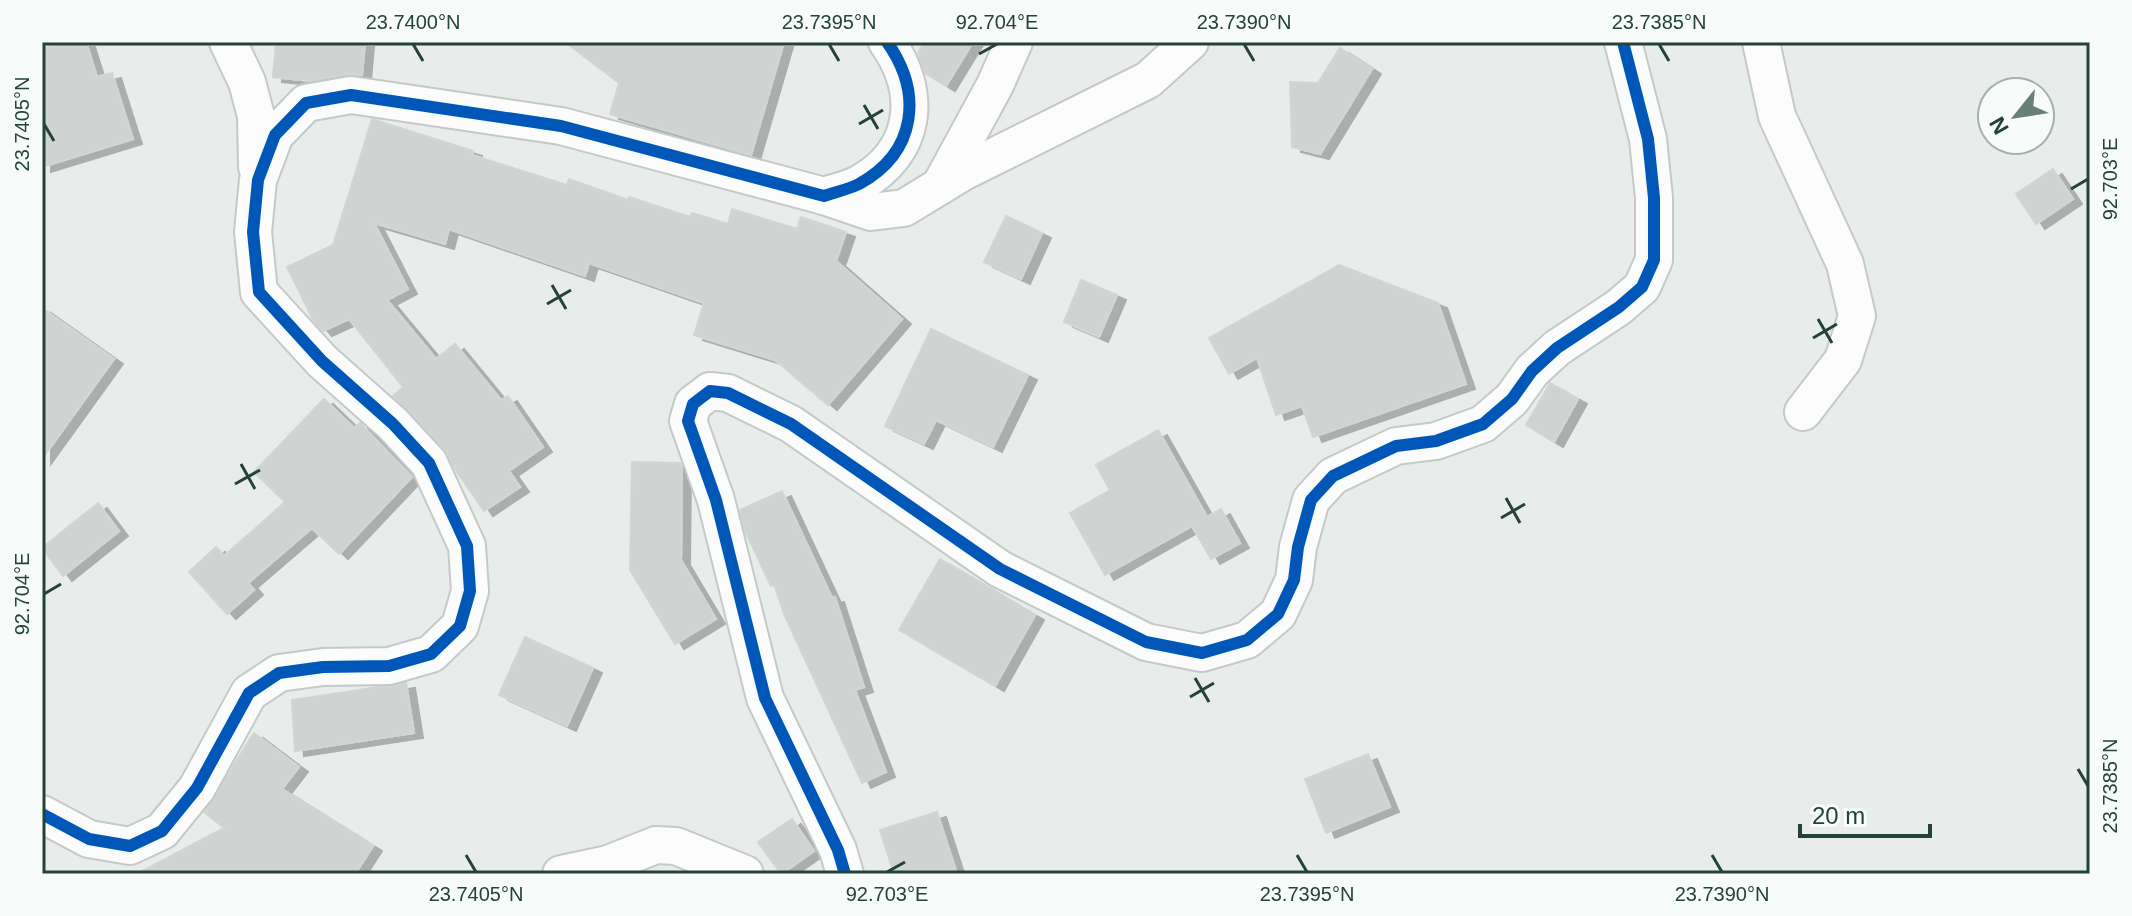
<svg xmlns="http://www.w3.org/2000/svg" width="2132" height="916" viewBox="0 0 2132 916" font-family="Arial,sans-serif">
<defs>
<filter id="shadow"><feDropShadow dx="9" dy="5" stdDeviation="0" flood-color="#0004"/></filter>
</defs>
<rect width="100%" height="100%" fill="#e8edeb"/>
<!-- building -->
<g fill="#cfd4d2" stroke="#d1d6d4" stroke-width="2" filter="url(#shadow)">
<polygon points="63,42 86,42 97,77 112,73 133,139 42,167 42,49"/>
<polygon points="276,42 365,42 362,75 347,74 311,81 273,77"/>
<polygon points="565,42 784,42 751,155 610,114 619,83"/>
<polygon points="924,42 973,42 946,86 925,73 918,53"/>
<polygon points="1340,48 1372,69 1320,154 1292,147 1290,82 1318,83"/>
<polygon points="372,119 473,151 472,155 567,185 569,179 628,200 629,197 690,217 692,213 728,224 732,209 797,229 801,217 846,232 836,261 902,319 828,405 775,360 694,335 704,303 589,263 585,276 449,229 445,244 374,223 408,289 387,300 436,359 455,344 501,400 508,396 543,447 509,471 520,487 484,511 455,469 444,449 393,396 403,387 349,319 323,331 313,320 287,267 333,245"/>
<polygon points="2053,169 2073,199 2036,224 2016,194"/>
<polygon points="1006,216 1042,233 1021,279 984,262"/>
<polygon points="1339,265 1438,303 1466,384 1313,437 1302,406 1276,415 1257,358 1229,374 1209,338"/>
<polygon points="1081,280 1117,295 1099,337 1064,322"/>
<polygon points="42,308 114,359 42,459"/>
<polygon points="931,329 1028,375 993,447 936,420 924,444 885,426"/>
<polygon points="1550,383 1578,399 1554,442 1526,425"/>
<polygon points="324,399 354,428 360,423 412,477 339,554 312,528 248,583 254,590 227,614 189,572 216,547 224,556 285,502 254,472"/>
<polygon points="1158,430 1207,517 1221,509 1240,543 1211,559 1192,526 1105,575 1070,513 1110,490 1096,465"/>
<polygon points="632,462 681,463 682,466 681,560 716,619 675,644 630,570"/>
<polygon points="782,491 832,598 835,597 864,687 855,690 886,772 862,783 784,614 774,584 771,586 745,531 740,510"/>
<polygon points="98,503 119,531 63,576 42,548"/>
<polygon points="940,559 1035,615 995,686 899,630"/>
<polygon points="525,637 593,668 567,726 499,695"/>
<polygon points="406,683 414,733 295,751 292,700"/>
<polygon points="254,733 299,767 282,789 373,846 355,874 137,874 224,828 204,812"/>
<polygon points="1368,754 1390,807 1326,833 1305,779"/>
<polygon points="937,812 957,874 894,874 880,830"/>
<polygon points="792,819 814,851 781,874 758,842"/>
</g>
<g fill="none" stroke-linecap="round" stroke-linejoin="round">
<!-- street casing -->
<g stroke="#c5cac8" stroke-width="40">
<g id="street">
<polyline points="228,42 247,82 256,116 257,167"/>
<polyline points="1761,42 1777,116 1845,264 1857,316 1843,360 1803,412"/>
<polyline points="940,186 995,85 1014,42"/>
<polyline points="824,196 871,212 904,208 963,172 1148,80 1190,42"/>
<path d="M42,814L89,839L130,846L162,831L197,788L249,693L279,673L323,667L389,666L431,654L460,626L470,591L467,546L429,463L393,424L322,361L259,292L253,232L258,180L275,135L306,103L351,95L561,126L824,196C836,192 849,189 859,184C917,152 923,93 887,42"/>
<polyline points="561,874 608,864 656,845 676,846 745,874"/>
<polyline points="845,874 838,850 765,698 716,500 688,421 693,404 710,391 728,393 791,424 1000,569 1146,642 1202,653 1247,640 1278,614 1294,580 1298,547 1311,500 1333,476 1396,446 1436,441 1483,424 1512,399 1532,371 1557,348 1619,307 1642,287 1654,260 1654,198 1648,139 1623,42"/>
</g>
</g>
<!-- street -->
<use href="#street" stroke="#fcfcfc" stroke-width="36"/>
<!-- cycleway casing -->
<g stroke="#f7fbf9" stroke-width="17">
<g id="cycleway">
<path d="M42,814L89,839L130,846L162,831L197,788L249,693L279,673L323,667L389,666L431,654L460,626L470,591L467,546L429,463L393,424L322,361L259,292L253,232L258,180L275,135L306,103L351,95L561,126L824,196C836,192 849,189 859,184C917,152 923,93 887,42"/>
<polyline points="845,874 838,850 765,698 716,500 688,421 693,404 710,391 728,393 791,424 1000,569 1146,642 1202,653 1247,640 1278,614 1294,580 1298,547 1311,500 1333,476 1396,446 1436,441 1483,424 1512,399 1532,371 1557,348 1619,307 1642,287 1654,260 1654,198 1648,139 1623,42"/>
</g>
</g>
<!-- cycleway -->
<use href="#cycleway" stroke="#0057b8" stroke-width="12"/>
</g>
<!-- ticks -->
<path fill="none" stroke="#24423a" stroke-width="3" d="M413,44L423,61M829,44L839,61M1244,44L1254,61M1659,44L1669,61M979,54L997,44M864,105L878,129M44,124L54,141M859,124L883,110M2071,189L2088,179M552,285L566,309M547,304L571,290M1818,319L1832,343M1813,338L1837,324M241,464L255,489M235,484L260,470M1506,498L1520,523M1501,518L1525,504M44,594L61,584M1195,678L1209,702M1190,697L1214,683M2078,769L2088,786M466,855L476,872M1297,855L1307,872M1712,855L1722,872M887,872L905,862"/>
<!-- border -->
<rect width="2132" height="916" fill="none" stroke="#f7fbf9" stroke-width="88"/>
<!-- north arrow -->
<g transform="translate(2016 116) rotate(240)"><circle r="38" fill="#f7fbf9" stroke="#a3b1ad" stroke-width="2"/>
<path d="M0-6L14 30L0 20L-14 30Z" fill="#697e78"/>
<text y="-12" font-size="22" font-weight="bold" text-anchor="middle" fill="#24423a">N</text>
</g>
<!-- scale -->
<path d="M1800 824v12h130v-12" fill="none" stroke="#24423a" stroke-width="4"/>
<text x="1812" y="824" font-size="24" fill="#24423a" stroke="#f7fbf9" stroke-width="6" paint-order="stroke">20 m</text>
<rect x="44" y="44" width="2044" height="828" fill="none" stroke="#24423a" stroke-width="3"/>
<g font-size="20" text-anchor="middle" fill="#24423a">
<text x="413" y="29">23.7400°N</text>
<text x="829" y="29">23.7395°N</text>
<text x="997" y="29">92.704°E</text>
<text x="1244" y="29">23.7390°N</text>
<text x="1659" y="29">23.7385°N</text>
<text transform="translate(22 124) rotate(-90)" y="7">23.7405°N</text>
<text transform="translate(2110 179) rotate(-90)" y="7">92.703°E</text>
<text transform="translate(22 594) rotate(-90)" y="7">92.704°E</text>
<text transform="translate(2110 786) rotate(-90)" y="7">23.7385°N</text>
<text x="476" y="901">23.7405°N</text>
<text x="887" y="901">92.703°E</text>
<text x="1307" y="901">23.7395°N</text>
<text x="1722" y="901">23.7390°N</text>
</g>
</svg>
